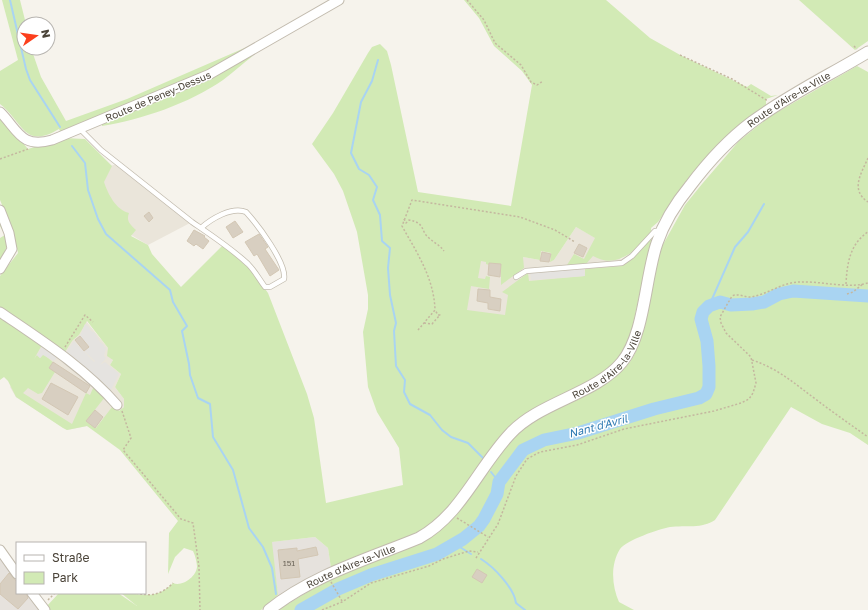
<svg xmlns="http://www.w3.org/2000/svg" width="868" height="610" viewBox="0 0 868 610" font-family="'Golos Text',sans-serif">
<rect width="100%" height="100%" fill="#f6f3ec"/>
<!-- residential -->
<g fill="#eae5da">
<polygon points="116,164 190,223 148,245 118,227 96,172"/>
<polygon points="576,227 601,241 621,259 631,253 637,264 529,296 478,337 440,246 496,252 540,260 541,251 551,253 550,261 554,260"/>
<polygon points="0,307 46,339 72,341 79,335 86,321 108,348 113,360 110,365 121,374 115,387 124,399 124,407 94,430 87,426 67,430 16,397 10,387 42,345 0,318"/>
</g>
<!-- industrial -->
<g fill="#e6e2dd">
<polygon points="315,537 328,548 331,568 297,584 271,602 273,597 278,595 271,542"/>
<polygon points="0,545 17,571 17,593 33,593 44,610 0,610"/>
</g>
<!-- green -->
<g fill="#d2eab5" fill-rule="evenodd">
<path d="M2,0H20L26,24H24V48H31L41,77L66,121L127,99L256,43L223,61L224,63L61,133L59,129C24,150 23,122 0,104V71L18,60Z"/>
<path d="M464,0H606L650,38L682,56L747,87L751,84L771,96L778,95L766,99V108L714,150L690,176L658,222L651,228L652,238C647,261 642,283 637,306C633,321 632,342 622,355C598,385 552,394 522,416C493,438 478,474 455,502C424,538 374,551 331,568L328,548L315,537L272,542L278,595L261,610H48L46,607L59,593H118L137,606L121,593C143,593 155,601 173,583C182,587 196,577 197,567C197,562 195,555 193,551L184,548L175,557L168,574L169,533L178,521L120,450L87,426L67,430L63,428L16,397L8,381L4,377L0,380V318L42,345L34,359L37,355L40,358L43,354L53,362L49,368L55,372L42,393L38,394L28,388L23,393L72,424L86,393L90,395L94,386L105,397L86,421L96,428L112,407L115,406L119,411L124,407V399L115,387L121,374L110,365L113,360L107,356L108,348L87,321L79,335L72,341L65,352L0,307V276L18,253L13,231L0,200V116L28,149L64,138L85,139L112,166L104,182C108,194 116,210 129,213C126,221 130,224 136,230L131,236L148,245L152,254L181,287L223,245L252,271L268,293L307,394L314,418L326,503L403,485L399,448L377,412L368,387L363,332L368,309V295L357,232L343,191L334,174L312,144L333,113L368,53L372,47L380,44L387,51L391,65L418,192L511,206L532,85L522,71L494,46L479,18ZM576,227L595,238L584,259L574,254L567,265L586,264L593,256C607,264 618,261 631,253L634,258L622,266L585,269V276L529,281L528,273L502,292L508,295L505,315L467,310L471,286L489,289L490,277L486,276L485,279L478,278L481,261L486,262V264L489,265L490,263L501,265V285L524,268L523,257L540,260L541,251L551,253L550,262L554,260Z"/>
<polygon points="799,0 868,0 868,41 855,50"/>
<path d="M254,55C243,63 234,72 223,80C190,103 141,120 102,126V123Z"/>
<path d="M857,66L868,72V445L850,433L822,424L791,407L715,520C702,529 686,525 670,527C659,529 627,540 620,549C610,565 612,586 619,602L634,610H278L319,585L433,536C474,507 488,453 529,424C556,405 610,388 630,362C635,355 638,347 640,337L660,250L685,205L702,184L739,141L769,117Z"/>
<path d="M0,219C7,235 11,245 0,260V238L5,235L0,226Z"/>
</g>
<!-- parking -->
<g fill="#e5e3e0">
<polygon points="584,267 585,276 531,280 530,271"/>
<polygon points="85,324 89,327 91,331 94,332 100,342 104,345 104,347 106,348 104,356 106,358 100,365 105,362 119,374 111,390 66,353 74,341 94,362 95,361 84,351 89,346 80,336"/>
<polygon points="44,343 60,353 54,361 43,355 40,358 37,355"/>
</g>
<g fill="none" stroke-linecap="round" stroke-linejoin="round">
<!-- stream -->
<g stroke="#a9d4f2" stroke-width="2">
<polyline points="10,0 26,69 30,80 60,127"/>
<polyline points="378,60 372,81 361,102 351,153 359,169 369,175 377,187 373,200 380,215 382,241 390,248 388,268 390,295 396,323 394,331 396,366 405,380 404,392 410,404 430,415 442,430 451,437 468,443 483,458"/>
<polyline points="72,146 85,163 88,190 98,219 106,234 170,290 173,302 187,326 182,331 189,364 190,375 198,398 210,404 213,437 233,470 249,528 263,547 272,568 276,594"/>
<polyline points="709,306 735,247 748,232 764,204"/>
<polyline points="491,472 499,482"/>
<polyline points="455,544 471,554"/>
<path d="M481,559C494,567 514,588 516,603L525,610"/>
</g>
<!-- river -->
<polyline stroke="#a9d4f2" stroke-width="13" points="301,610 338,589 371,575 437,554 463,539 479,526 484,519 497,494 499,482 523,450 544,440 578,433 654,409 699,398 706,394 709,387 709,366 707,341 701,319 703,312 709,306 720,302 731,305 752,304 764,302 779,294 793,291 868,296"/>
</g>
<!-- building -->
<g fill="#d8cfc1" stroke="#d3c7b4">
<polygon points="149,212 153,218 149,222 144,216"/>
<polygon points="235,221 243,232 233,238 226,227"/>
<polygon points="194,230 205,236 204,237 209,241 203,249 196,244 194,246 187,241"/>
<polygon points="259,234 268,247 265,249 279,270 270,276 257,254 254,256 245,242"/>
<polygon points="579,244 587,248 583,257 574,253"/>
<polygon points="542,252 551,254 549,262 540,261"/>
<polygon points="489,263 501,264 500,277 488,275"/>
<polygon points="478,289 490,290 490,297 501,299 500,311 488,309 488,303 477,301"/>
<polygon points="80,336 89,347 84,351 75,340"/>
<polygon points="53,362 90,386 86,393 49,368"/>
<polygon points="51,383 78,397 68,415 42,399"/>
<polygon points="95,410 103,417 95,428 86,421"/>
<polygon points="316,547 318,555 298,559 300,577 281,579 278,550 297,548 297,551"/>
<polygon points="477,569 487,575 482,583 472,577"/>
<polygon points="9,573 17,582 17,593 26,593 28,598 18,609 0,594 0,584"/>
</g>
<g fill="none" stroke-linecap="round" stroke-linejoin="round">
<!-- service casing -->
<g stroke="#c2bbae" stroke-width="6">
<g id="service">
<path d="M80,129L101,150L192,222C211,235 231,248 248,264C255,271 259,279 265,287H270L284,279C287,263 257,224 246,212C232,206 211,219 201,228"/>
<polyline points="516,277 526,271 622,263 632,256 655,231 660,231"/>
</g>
</g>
<!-- minor casing -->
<g stroke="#c2bbae" stroke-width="11">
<g id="minor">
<path d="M0,112C18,130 21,149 52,140L210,74L339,0"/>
<polyline points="0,210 9,233 12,249 0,269"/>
<path d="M0,312C41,340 84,367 117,405"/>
<polyline points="0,550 17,574"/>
<polyline points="32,593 45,610"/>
</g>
</g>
<!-- tertiary casing -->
<g stroke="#c2bbae" stroke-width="13">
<g id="tertiary">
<path id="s1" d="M269,610C313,575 368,559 419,538C461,515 478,468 510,434C539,402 596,394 622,362C645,334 645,277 657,243C664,222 676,203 690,186C708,162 728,140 752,122C788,95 830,75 868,52"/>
</g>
</g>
<!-- path -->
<g stroke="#c4b79f" stroke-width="1.5" stroke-dasharray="2 2" stroke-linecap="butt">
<polyline points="467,0 484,20 495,43 521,65 531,82 537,85 543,81"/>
<polyline points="854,46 857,49"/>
<polyline points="680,55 732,79 768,101"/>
<path d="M868,158C861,174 850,190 868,202"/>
<polyline points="0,159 28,149"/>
<path d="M404,219L406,223L409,220C426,223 420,231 429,238C434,243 440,245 444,251"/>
<path d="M846,284C847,263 850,244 868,232"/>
<polyline points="847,294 853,292 863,284"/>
<polyline points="424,323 432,324 440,315 438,315 435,310"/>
<path d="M418,330L435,310C434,278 417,253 402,226L412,200L520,217L555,230L575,242"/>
<polyline points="65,347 85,315 93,322"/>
<path d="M752,360C779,369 795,384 818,401C834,413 851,425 868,437"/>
<polyline points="122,411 131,438 123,450 181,519 193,523 199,567 200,610"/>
<polyline points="457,518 488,537"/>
<path d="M476,558L498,524L516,476L527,459L540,452L577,445L624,429L714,411L741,403L749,399L753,393L756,383L751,357L726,333L721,323L720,317L732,296C738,293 744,297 750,297C767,295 782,282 800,282C822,281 847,289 868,283"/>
<polyline points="331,582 342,601"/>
<path d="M136,593C152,597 162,594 173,583"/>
<polyline points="48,600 55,593"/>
<polyline points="322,610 342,602 371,583 429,566 443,559 469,551 478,552"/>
</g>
<!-- service -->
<use href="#service" stroke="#fff" stroke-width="4.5"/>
<!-- minor -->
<use href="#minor" stroke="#fff" stroke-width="9"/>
<!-- tertiary -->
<use href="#tertiary" stroke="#fff" stroke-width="11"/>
</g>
<g text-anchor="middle" stroke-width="3" stroke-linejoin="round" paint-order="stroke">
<!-- number labels -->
<g font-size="8" fill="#6e675b">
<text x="289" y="566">151</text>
</g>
<!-- street labels -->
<g font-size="10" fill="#4b4439" stroke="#fff">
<text transform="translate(158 96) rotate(-23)" y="4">Route de Peney-Dessus</text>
<text dy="4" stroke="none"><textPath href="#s1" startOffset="764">Route d'Aire-la-Ville</textPath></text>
<text dy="4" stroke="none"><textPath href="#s1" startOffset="428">Route d'Aire-la-Ville</textPath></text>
<text dy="4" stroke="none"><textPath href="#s1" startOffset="93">Route d'Aire-la-Ville</textPath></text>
</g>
<!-- water labels -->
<g font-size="11" font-style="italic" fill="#2e7ab2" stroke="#fff">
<text transform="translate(598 426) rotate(-15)" y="4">Nant d'Avril</text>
</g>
</g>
<!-- legend -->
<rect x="16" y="542" width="130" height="52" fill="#ffffff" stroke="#b7b4b0"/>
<rect x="24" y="555" width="20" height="6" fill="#ffffff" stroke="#b7b4b0"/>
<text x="52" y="562" font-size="12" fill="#4b4439">Straße</text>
<rect x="24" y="572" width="20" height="12" fill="#d2eab5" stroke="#b7b4b0"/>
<text x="52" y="582" font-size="12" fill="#4b4439">Park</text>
<!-- north arrow -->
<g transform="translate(36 36) rotate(77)"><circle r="19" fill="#ffffff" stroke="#b7b4b0"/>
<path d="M0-3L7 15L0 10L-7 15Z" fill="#fc3f1d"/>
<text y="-6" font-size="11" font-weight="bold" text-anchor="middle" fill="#4b4439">N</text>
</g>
</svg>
